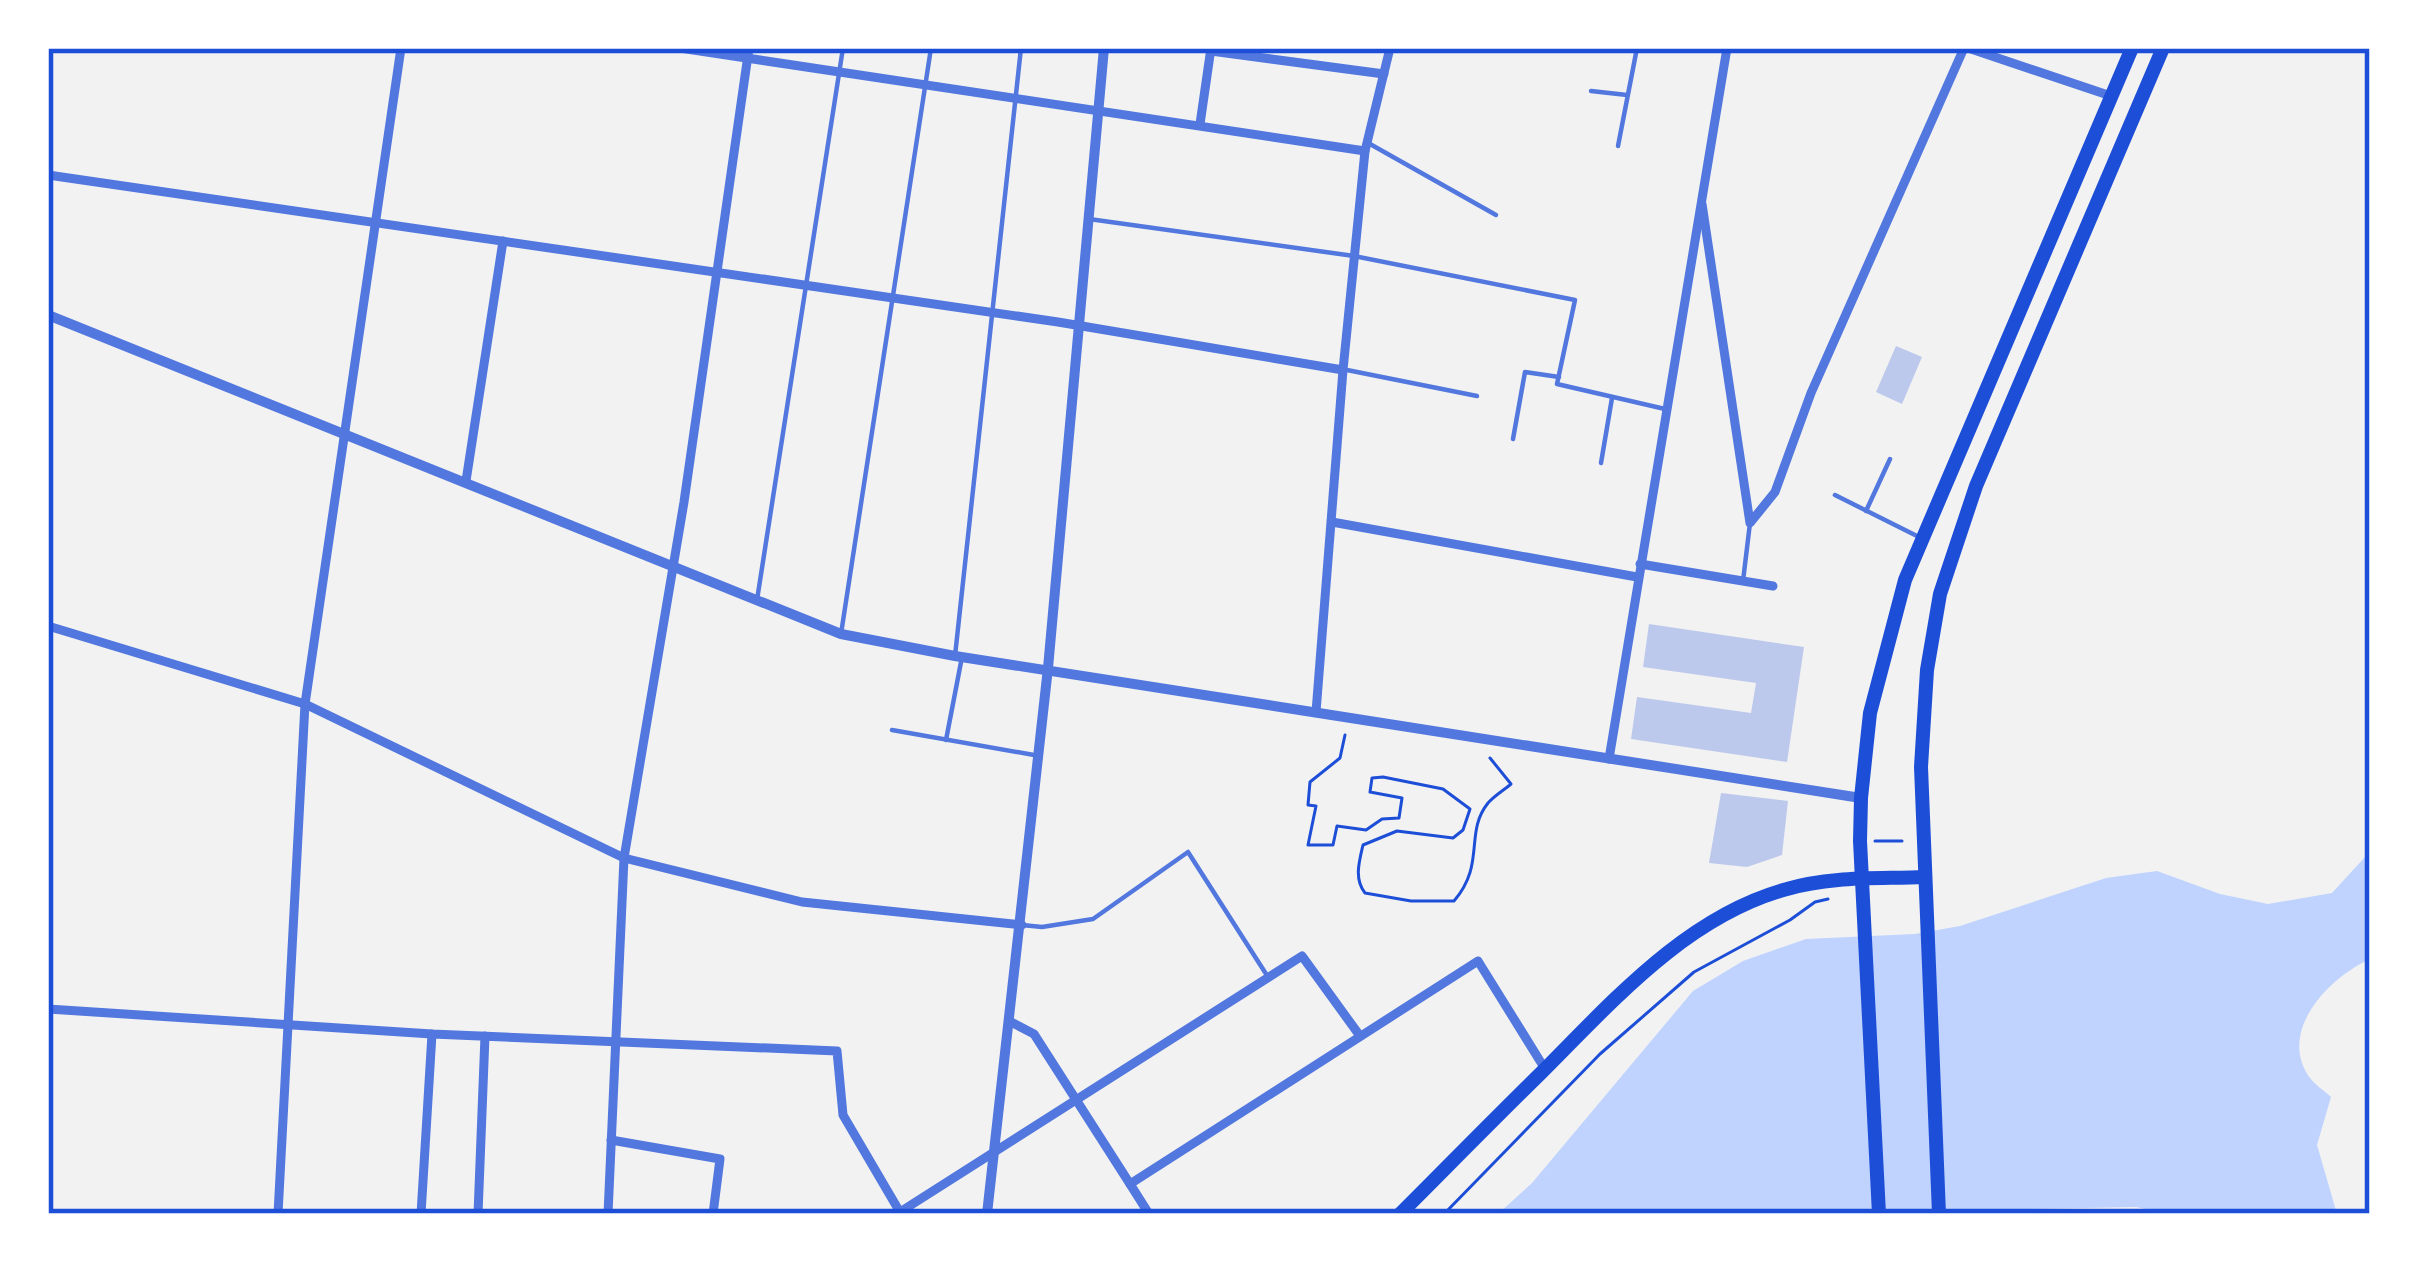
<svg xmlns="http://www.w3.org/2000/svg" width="2418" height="1262" viewBox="0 0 2418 1262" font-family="'Noto Sans',sans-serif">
<rect width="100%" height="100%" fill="#f2f2f2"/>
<!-- water -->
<path fill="#bfd3fe" d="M2365,857L2370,858V959C2330,977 2276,1031 2310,1078C2315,1085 2325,1091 2331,1097L2317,1145L2337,1214H2169L2136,1207L2032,1209L2022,1214H1498L1532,1183L1693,991L1743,961L1806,939L1915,934L1960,926L2106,878L2157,871L2220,894L2268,904L2332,893Z"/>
<!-- building -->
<g fill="#bdc9ec">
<polygon points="1896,346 1922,357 1902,404 1876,392"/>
<polygon points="1649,624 1804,647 1787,762 1631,739 1637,697 1751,713 1756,683 1643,667"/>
<polygon points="1721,793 1788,801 1782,855 1747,867 1709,863"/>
</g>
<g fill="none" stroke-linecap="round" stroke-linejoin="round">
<!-- path -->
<g stroke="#1d4ed8" stroke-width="3">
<path d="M1345,735L1340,758L1310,782L1308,805L1316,806L1308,845H1333L1337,826L1366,830L1382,819L1399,818L1402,798L1370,792L1372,778L1383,777L1443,789L1470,809L1463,830L1453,838L1397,831L1363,845C1359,862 1354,879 1365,893L1411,901H1454C1486,864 1464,833 1488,803C1494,796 1504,790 1511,784L1490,758"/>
<polyline points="1875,841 1902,841"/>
<polyline points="1444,1214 1600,1054 1694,972 1790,920 1815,902 1828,899"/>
</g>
<!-- service -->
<g stroke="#5277de" stroke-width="4.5">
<polyline points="1591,91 1627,95"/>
<polyline points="1370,144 1496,215"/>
<polyline points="1618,146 1637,48"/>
<polyline points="1089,219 1354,256 1575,300 1557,384 1665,409"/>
<polyline points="1347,370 1477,396"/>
<polyline points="1513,439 1525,372 1559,377"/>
<polyline points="1601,463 1612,398"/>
<polyline points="1835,495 1921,538"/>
<polyline points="1866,511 1890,459"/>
<polyline points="1743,581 1750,523"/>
<polyline points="757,600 843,48"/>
<polyline points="841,634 931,48"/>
<polyline points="955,656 1021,48"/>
<polyline points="892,730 1034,755"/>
<polyline points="946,740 962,657"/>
<polyline points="1022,925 1042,927 1093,919 1188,852 1268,977"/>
</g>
<!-- minor -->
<g stroke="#5277de" stroke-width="9">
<polyline points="680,48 1365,151"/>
<polyline points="1968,48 2111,96"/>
<polyline points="1211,51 1384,74"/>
<polyline points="1200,124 1211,48"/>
<polyline points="48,175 1058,322 1343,370"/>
<polyline points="1702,204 1750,523 1775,492 1811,393 1964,48"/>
<polyline points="466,481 503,241"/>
<polyline points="1332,522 1637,577"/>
<polyline points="1640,564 1773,586"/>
<polyline points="48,626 305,704 624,858 802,902 1022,925"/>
<polyline points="1316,712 1343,370 1365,151 1390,48"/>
<polyline points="1609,759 1727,48"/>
<polyline points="48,1009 432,1034 837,1051 843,1115 901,1214"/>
<polyline points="1011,1022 1034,1034 1130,1184 1478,961 1545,1069"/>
<polyline points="611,1140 720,1159 713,1214"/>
<polyline points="1130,1184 1149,1214"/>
<polyline points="900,1212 1302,956 1360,1036"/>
<polyline points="278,1214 305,704 401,48"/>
<polyline points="421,1214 432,1034"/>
<polyline points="478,1214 485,1036"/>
<polyline points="608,1214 624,858 684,502 749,48"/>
</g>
<!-- tertiary -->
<g stroke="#5277de" stroke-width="10">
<polyline points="48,315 841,634 955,656 1861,798"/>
<polyline points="987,1214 1048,668 1104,48"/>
</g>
<!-- primary -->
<path stroke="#1d4ed8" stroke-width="14" d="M1400,1214C1447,1167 1494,1119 1542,1072C1613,1001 1687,916 1787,889C1831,876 1878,879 1924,877"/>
<!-- trunk -->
<g stroke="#1d4ed8" stroke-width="14">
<polyline points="1879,1214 1860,841 1861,798 1870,713 1905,580 2132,48"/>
<polyline points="1939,1214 1921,767 1927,670 1940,594 1976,486 2163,48"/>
</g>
</g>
<!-- border -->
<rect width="2418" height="1262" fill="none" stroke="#ffffff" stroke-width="102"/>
<rect x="51" y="51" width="2316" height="1160" fill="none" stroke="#1d4ed8" stroke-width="4.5"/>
</svg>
